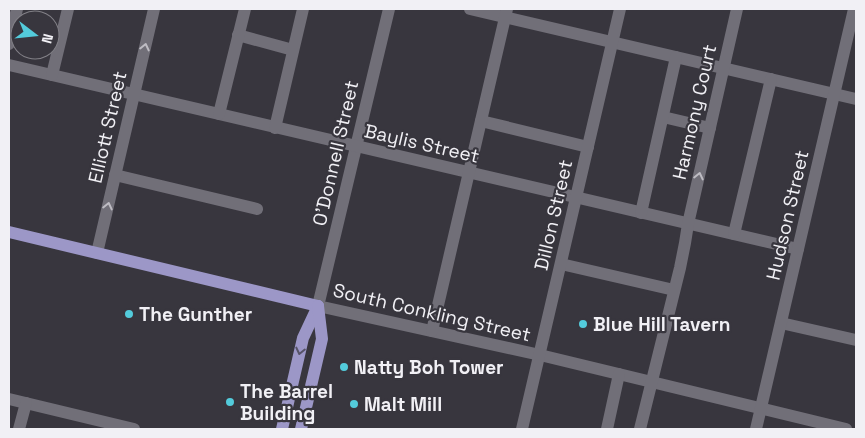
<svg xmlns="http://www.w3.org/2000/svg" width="865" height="438" viewBox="0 0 865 438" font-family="'Space Grotesk',sans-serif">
<rect width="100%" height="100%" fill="#38363e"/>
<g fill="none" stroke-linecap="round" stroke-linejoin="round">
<!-- minor -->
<g stroke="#716f78" stroke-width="12">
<polyline points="389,9 318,306 540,355 846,429"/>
<polyline points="470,9 856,99"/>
<polyline points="238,35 293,50"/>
<polyline points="9,44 17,9"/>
<polyline points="9,65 798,249"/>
<polyline points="52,75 68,9"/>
<polyline points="219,114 245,9"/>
<polyline points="663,117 710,128"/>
<polyline points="481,121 588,147"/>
<polyline points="275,128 303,9"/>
<polyline points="115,175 257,209"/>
<polyline points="641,213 676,57"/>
<polyline points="734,234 771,79"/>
<polyline points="97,253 154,9"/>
<polyline points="561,264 674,290"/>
<polyline points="781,323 856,340"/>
<polyline points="432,331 507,9"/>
<polyline points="9,399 134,429"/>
<polyline points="19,429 26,403"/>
<polyline points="522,429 620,9"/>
<polyline points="607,429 619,374"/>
<polyline points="640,429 680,268 685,243 688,224 737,9"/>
<polyline points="756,429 854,9"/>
</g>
<!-- major -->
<g stroke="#9c97c7" stroke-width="12">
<polyline points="9,232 318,306"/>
<polyline points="282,429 303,338 318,306"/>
<polyline points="301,429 322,339 318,306"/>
</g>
</g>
<!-- one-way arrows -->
<defs><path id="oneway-chevron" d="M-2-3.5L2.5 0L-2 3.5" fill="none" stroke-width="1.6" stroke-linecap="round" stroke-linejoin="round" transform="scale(1.25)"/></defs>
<g stroke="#bebcc3">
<use href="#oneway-chevron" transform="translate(145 47) rotate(-77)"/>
<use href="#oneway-chevron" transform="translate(699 176) rotate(-77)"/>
<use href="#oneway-chevron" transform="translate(108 206) rotate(-77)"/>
</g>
<use stroke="#565367" href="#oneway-chevron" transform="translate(300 351) rotate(103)"/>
<!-- markers -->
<g fill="#53cbdb" stroke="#38363e" stroke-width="2">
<circle cx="129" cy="314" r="5"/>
<circle cx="583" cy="324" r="5"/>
<circle cx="344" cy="367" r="5"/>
<circle cx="230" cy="402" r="5"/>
<circle cx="354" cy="404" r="5"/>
</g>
<g text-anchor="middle" stroke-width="4.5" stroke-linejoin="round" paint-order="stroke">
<!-- street labels -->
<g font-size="19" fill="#f1f0f5" stroke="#38363e">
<text transform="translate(694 112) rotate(-77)" y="7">Harmony Court</text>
<text transform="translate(107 127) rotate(-77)" y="7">Elliott Street</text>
<text transform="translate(422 143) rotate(13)" y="7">Baylis Street</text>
<text transform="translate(335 153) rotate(-77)" y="7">O'Donnell Street</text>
<text transform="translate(553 215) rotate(-77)" y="7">Dillon Street</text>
<text transform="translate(787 215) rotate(-77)" y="7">Hudson Street</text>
<text transform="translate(432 312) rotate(13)" y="7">South Conkling Street</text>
</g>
<!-- poi labels -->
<g font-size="19" font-weight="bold" fill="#f1f0f5" stroke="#38363e" text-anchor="start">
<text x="139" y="321">The Gunther</text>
<text x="593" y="331">Blue Hill Tavern</text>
<text x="354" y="374">Natty Boh Tower</text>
<text x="240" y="398">The Barrel<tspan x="240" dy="22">Building</tspan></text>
<text x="364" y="411">Malt Mill</text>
</g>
</g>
<!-- border -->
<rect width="865" height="438" fill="none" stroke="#f1f0f5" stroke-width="20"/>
<!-- north arrow -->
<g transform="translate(35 35) rotate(106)"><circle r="24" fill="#38363e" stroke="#828087"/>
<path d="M0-4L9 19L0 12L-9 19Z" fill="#53cbdb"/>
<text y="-8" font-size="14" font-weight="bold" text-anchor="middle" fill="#f1f0f5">N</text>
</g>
</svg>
